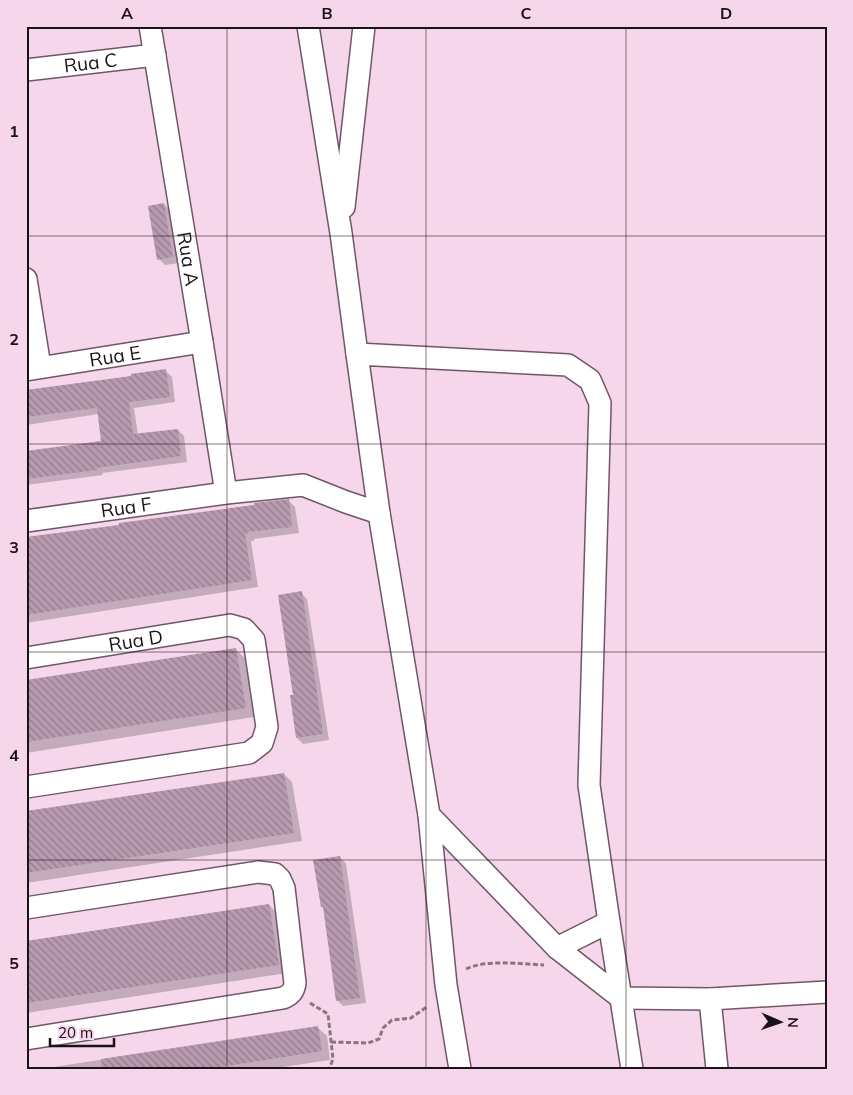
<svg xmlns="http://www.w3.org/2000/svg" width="853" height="1095" viewBox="0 0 853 1095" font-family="Mulish,sans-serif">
<defs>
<pattern id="building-back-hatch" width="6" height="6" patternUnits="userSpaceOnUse" patternTransform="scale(1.25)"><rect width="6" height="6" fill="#b79aaf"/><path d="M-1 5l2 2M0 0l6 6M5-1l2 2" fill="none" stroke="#947c8d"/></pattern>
</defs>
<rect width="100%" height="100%" fill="#f5d6eb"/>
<!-- shadow -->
<g fill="#0003">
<polygon points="164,204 170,210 179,263 165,265 159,259"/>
<polygon points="166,371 172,377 175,402 134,408 138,435 178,430 184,436 187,462 102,473 103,475 26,485 26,452 102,443 99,414 26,425 26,392 133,377"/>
<polygon points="288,500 295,507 299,533 254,539 254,541 251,541 258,587 26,623 26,539"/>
<polygon points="301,593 307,599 329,740 303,744 297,738 294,696"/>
<polygon points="235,649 245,658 254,717 26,753 26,681"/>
<polygon points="284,774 292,782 302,841 26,883 26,813"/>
<polygon points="340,857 346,864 366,1003 343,1006 337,1000 325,910 322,906"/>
<polygon points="269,905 278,914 287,973 26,1013 26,942"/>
<polygon points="317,1027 327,1036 330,1060 270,1069 40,1069"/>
</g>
<!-- building -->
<g fill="url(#building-back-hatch)">
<polygon points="164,203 173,257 157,260 148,206"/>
<polygon points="166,369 170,397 129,402 133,434 178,429 181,456 97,468 97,470 26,479 26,451 101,441 97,408 26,417 26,390 131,376 131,374"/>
<polygon points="289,499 292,527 247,532 248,534 245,534 252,580 26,615 26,537 119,525 119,523 254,505 254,503"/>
<polygon points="302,591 323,734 296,738 290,695 293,695 278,595"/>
<polygon points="236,648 246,708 26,742 26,680"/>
<polygon points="284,773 294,833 26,873 26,811"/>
<polygon points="340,856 360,998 336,1001 323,907 321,907 313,860"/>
<polygon points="269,904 279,965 26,1003 26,941"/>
<polygon points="318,1026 322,1051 208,1069 102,1069 101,1059"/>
</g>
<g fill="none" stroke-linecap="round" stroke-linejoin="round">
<!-- minor casing -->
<g stroke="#705668" stroke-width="24">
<g id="minor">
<path id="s1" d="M150,26L202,342L226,493"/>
<polyline points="308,26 341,233 357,354"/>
<path id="s2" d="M26,70L155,55"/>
<polyline points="344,207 364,26"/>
<polyline points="26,279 40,367"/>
<path id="s3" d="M26,370L202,342"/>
<polyline points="379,513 357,354 568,365 590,380 600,403 589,785 609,922 632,1069"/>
<path id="s4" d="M26,521L226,493L303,485L346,502L379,513L429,815L446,985L460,1069"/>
<path id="s5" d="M26,658L230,625L244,629L254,640L267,727L262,743L249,753L26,787"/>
<polyline points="429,815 557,948 621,998 710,999"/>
<path d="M26,908L258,872L275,874L280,879L284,888L295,983C294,991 291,995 283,998L26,1039"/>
<polyline points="557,948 609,922"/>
<polyline points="717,1069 710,999 827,992"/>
</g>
</g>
<!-- path -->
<g stroke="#897482" stroke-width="3" stroke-dasharray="5 2.5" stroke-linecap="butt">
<path d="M466,969C488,959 520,964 544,965"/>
<polyline points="310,1003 328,1014 333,1059 329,1069"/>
<polyline points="331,1042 368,1043 379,1039 383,1028 392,1020 411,1018 428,1006"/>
</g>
<!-- minor -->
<use href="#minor" stroke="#fff" stroke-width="21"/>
</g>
<!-- grid -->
<path fill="none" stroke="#1b1118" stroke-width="1" stroke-opacity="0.55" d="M227,26V1069M426,26V1069M626,26V1069M26,236H827M26,444H827M26,652H827M26,860H827"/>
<g text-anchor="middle" stroke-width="5" stroke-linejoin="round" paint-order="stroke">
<!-- street labels -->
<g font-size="19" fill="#1b1118" stroke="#f5d6eb">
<text dy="7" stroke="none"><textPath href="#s2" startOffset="65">Rua C</textPath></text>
<text dy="7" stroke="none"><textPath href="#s1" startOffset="236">Rua A</textPath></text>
<text dy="7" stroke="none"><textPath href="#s3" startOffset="90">Rua E</textPath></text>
<text dy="7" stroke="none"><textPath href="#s4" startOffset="101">Rua F</textPath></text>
<text dy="7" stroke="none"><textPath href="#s5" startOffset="111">Rua D</textPath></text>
</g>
</g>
<!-- border -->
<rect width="853" height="1095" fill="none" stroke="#f5d6eb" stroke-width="55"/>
<!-- north arrow -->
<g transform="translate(780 1022) rotate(92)" stroke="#f5d6eb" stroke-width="4" paint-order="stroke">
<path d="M0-4L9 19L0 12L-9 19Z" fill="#1b1118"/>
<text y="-8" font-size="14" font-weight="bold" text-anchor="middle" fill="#1b1118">N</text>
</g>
<!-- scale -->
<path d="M50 1038v8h64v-8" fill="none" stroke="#1b1118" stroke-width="2.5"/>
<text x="58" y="1038" font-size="15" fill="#1b1118" stroke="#f5d6eb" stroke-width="4" paint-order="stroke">20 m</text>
<rect x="28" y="28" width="798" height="1040" fill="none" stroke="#1b1118" stroke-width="2"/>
<g font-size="16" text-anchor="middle" font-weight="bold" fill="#1b1118">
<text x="127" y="19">A</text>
<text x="327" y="19">B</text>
<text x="526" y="19">C</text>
<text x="726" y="19">D</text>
<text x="14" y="137">1</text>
<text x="14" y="345">2</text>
<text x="14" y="553">3</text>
<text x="14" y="761">4</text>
<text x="14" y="969">5</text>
</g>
</svg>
